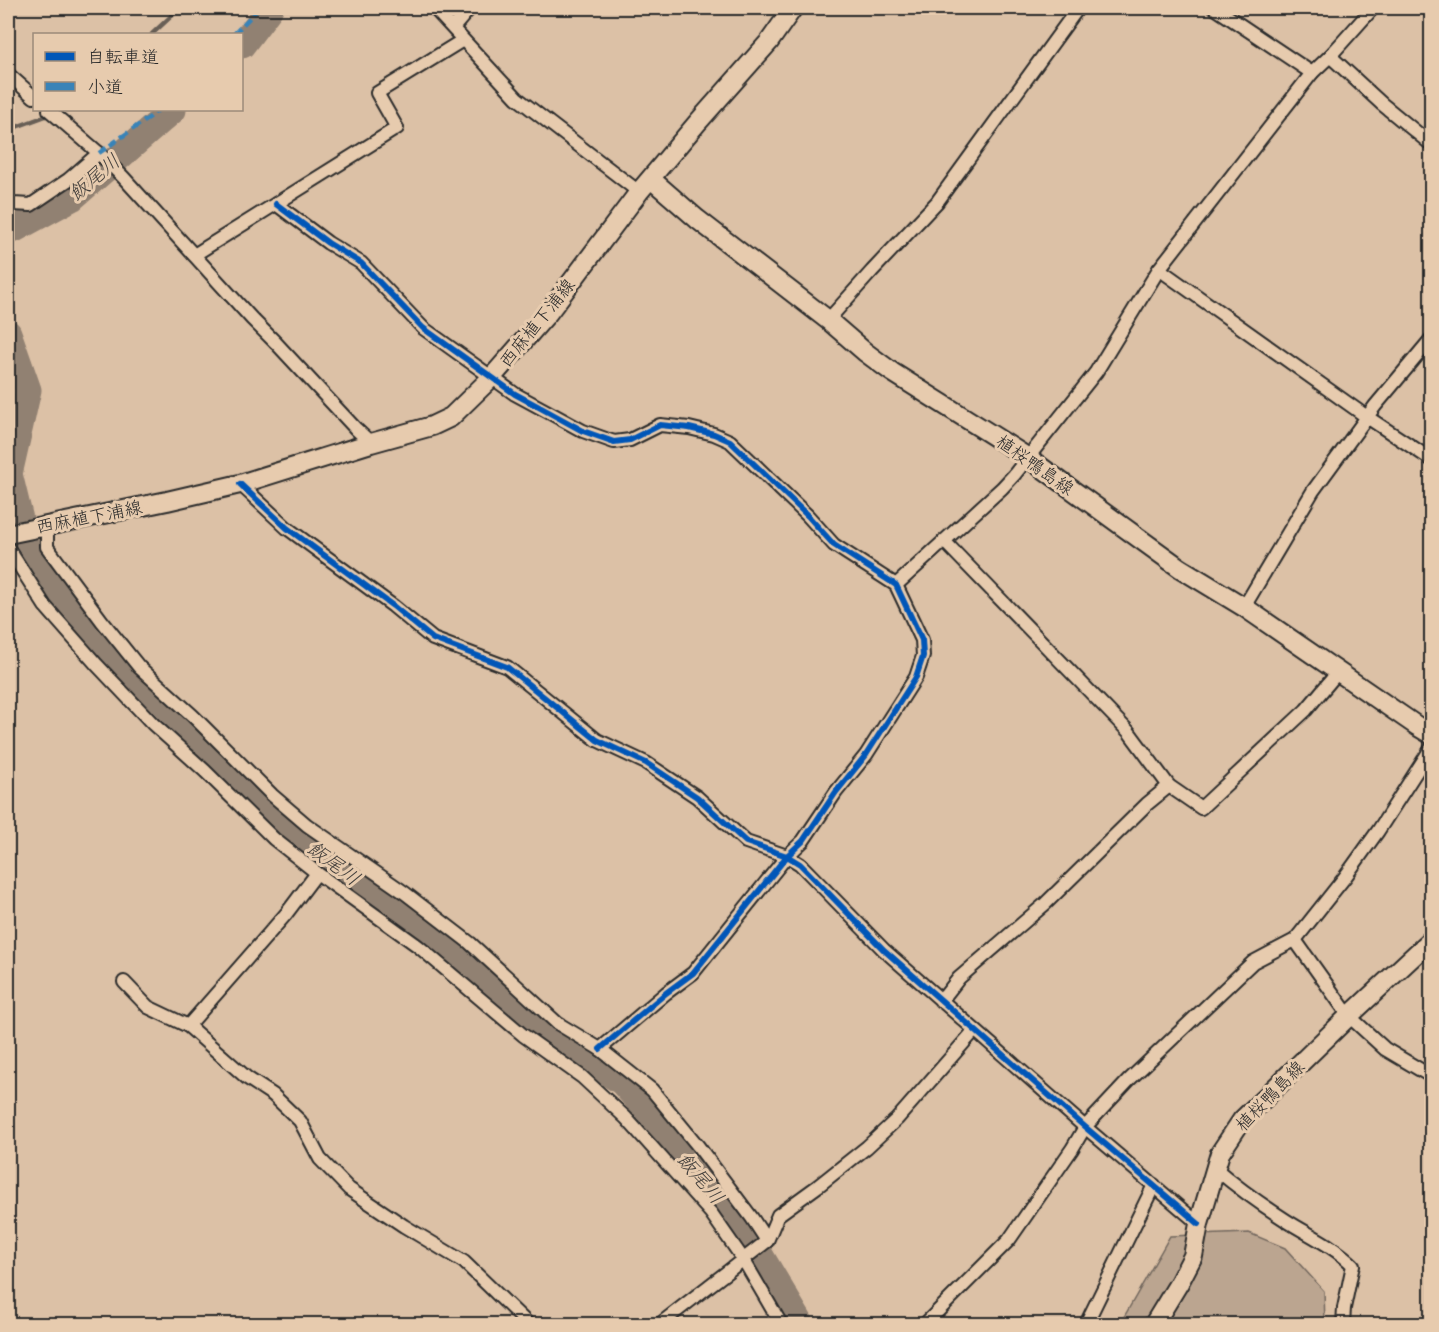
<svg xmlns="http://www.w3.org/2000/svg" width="1439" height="1332" viewBox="0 0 1439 1332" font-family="'Shantell Sans','Klee One',sans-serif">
<rect width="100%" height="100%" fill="#dcc1a6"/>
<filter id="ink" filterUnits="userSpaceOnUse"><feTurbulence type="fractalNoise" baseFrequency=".0167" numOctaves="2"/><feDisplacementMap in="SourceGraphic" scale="12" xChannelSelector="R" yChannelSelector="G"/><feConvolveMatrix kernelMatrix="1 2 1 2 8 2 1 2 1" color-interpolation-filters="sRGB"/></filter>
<g filter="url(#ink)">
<!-- green -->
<polygon fill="#bba590" stroke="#73685e" stroke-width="1.5" points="1249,1233 1285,1248 1324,1291 1325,1324 1120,1324 1170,1236"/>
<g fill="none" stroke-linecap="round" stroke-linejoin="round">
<!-- stream -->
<g stroke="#685f56" stroke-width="4.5">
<polyline points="152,34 180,8"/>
<polyline points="8,130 62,110"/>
<polyline points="1432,1308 1432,1317"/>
</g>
<!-- river -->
<g stroke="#918172" stroke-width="27">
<polyline points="242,45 270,8"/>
<polyline points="8,231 15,229 72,198 173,110"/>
<polyline points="8,333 28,390 9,474 28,552 59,593 143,685 292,831 466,963 558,1040 622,1082 668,1134 747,1233 801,1324"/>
</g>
<!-- minor casing -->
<g stroke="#2b2b2b" stroke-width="16">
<g id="minor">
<polyline points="434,8 517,98 639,192"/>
<polyline points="1215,8 1312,73"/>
<polyline points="453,28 470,8"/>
<polyline points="1330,56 1382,104 1432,145"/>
<polyline points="8,74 34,97"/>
<polyline points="49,110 99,153 123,177 252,319 276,343 356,429 371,443"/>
<polyline points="8,201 13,204 31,205 68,180 99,153"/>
<polyline points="276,204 328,243 361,263 423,328 515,394 552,414 583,431 614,442 630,440 660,425 689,428 714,434 730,441 808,516 834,545 896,585 922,640 923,656 916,677 866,755 836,792 803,841 787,856 693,973 666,993 600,1049"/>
<polyline points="194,255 397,128 377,93 463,40"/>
<polyline points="1159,269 1367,417 1432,460"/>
<polyline points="828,320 872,271 937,202 1078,8"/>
<polyline points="240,484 287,528 393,606 433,639 507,667 597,740 646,763 697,797 746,842 787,856 800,864 884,950 1085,1127 1199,1224"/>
<polyline points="47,525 47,547 102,621 139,667 193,716 272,795 307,825 405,893 470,943 557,1023 600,1049 652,1090 698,1146 752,1218 767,1241"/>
<polyline points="944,541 1129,732 1169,786"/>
<polyline points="8,548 45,606 97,665 153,724 205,771 274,839 317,873 418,946 523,1035 582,1077 626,1118 711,1213 743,1259 781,1324"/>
<polyline points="896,585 1002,488 1014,475 1096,372 1159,269 1312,73 1330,56 1373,8"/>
<polyline points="1244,607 1313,491 1375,406 1432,338"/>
<polyline points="1295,940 1349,1016 1385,1049 1429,1075 1432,1075"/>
<polyline points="124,982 148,1007 188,1026 247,1078 273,1095 300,1121 320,1159 349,1189 404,1226 464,1262 528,1324"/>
<polyline points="941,1001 959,978 1045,904 1147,804 1169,786 1201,808 1306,710 1338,672"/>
<polyline points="188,1026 286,914 317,873"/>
<path d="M1216,1169C1238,1188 1262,1205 1287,1221C1309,1235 1334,1246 1353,1265L1344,1308L1343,1324"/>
<polyline points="660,1324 767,1241 778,1215 818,1186 867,1147 897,1119 974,1031"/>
<polyline points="925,1324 1009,1240 1072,1149 1085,1127 1129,1080 1253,962 1295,940 1345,877 1378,831 1432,747"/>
<polyline points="1086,1324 1154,1185"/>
</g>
</g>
<!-- secondary casing -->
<g stroke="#2b2b2b" stroke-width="22">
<g id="secondary">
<polyline points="651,179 697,219 828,320 865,352 892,372 1027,457 1180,568 1244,607 1417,726 1432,735"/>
<polyline points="8,534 167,501 240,484 371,443 432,426 451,417 492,377 548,313 639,192 698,122 769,42 793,8"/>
<polyline points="1154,1324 1179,1283 1193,1256 1199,1224 1220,1153 1242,1120 1349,1016 1432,939"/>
</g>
</g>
<!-- minor -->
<use href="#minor" stroke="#e7cbae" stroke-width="12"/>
<!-- secondary -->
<use href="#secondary" stroke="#e7cbae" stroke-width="18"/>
<!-- quiet -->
<g stroke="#3983b8" stroke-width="4.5" stroke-dasharray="9 4.5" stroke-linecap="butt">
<polyline points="234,34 259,8"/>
<polyline points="99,153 150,117 158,110"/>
</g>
<!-- cycleway casing -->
<g stroke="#e7cbae" stroke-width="10">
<g id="cycleway">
<polyline points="276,204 328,243 361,263 423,328 515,394 552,414 583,431 614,442 630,440 660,425 689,428 714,434 730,441 808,516 834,545 896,585 922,640 923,656 916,677 866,755 836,792 803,841 787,856 693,973 666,993 600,1049"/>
<polyline points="240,484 287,528 393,606 433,639 507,667 597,740 646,763 697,797 746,842 787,856 800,864 884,950 1085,1127 1199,1224"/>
</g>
</g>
<!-- cycleway -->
<use href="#cycleway" stroke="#0057b8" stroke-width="6"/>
</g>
</g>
<g text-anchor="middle" stroke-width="6" stroke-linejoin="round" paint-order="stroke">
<!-- street labels -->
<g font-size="18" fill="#2b2b2b" stroke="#e7cbae">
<text transform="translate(537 323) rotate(-51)" y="6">西麻植下浦線</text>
<text transform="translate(1035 465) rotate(35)" y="6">植桜鴨島線</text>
<text transform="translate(89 517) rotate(-11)" y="6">西麻植下浦線</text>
<text transform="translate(1270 1096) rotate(-46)" y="6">植桜鴨島線</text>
</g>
<!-- water labels -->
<g font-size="20" font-style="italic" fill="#44403d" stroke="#e7cbae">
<text transform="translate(94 177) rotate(-40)" y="7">飯尾川</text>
<text transform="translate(334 863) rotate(37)" y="7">飯尾川</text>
<text transform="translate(701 1178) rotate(50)" y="7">飯尾川</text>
</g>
</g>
<!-- margin -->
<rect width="1439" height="1332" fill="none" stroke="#e7cbae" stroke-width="30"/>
<rect x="15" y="15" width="1409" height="1302" fill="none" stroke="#2b2b2b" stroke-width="2" filter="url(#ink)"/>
<!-- legend -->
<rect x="33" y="33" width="210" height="78" fill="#e7cbae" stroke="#9c8b7a" stroke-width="1.5"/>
<rect x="45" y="52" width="30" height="9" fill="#0057b8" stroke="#9c8b7a" stroke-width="1.5"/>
<text x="87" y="63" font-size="18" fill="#2b2b2b">自転車道</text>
<rect x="45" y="82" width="30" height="9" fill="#3983b8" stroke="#9c8b7a" stroke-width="1.5"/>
<text x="87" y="93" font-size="18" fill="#2b2b2b">小道</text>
</svg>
